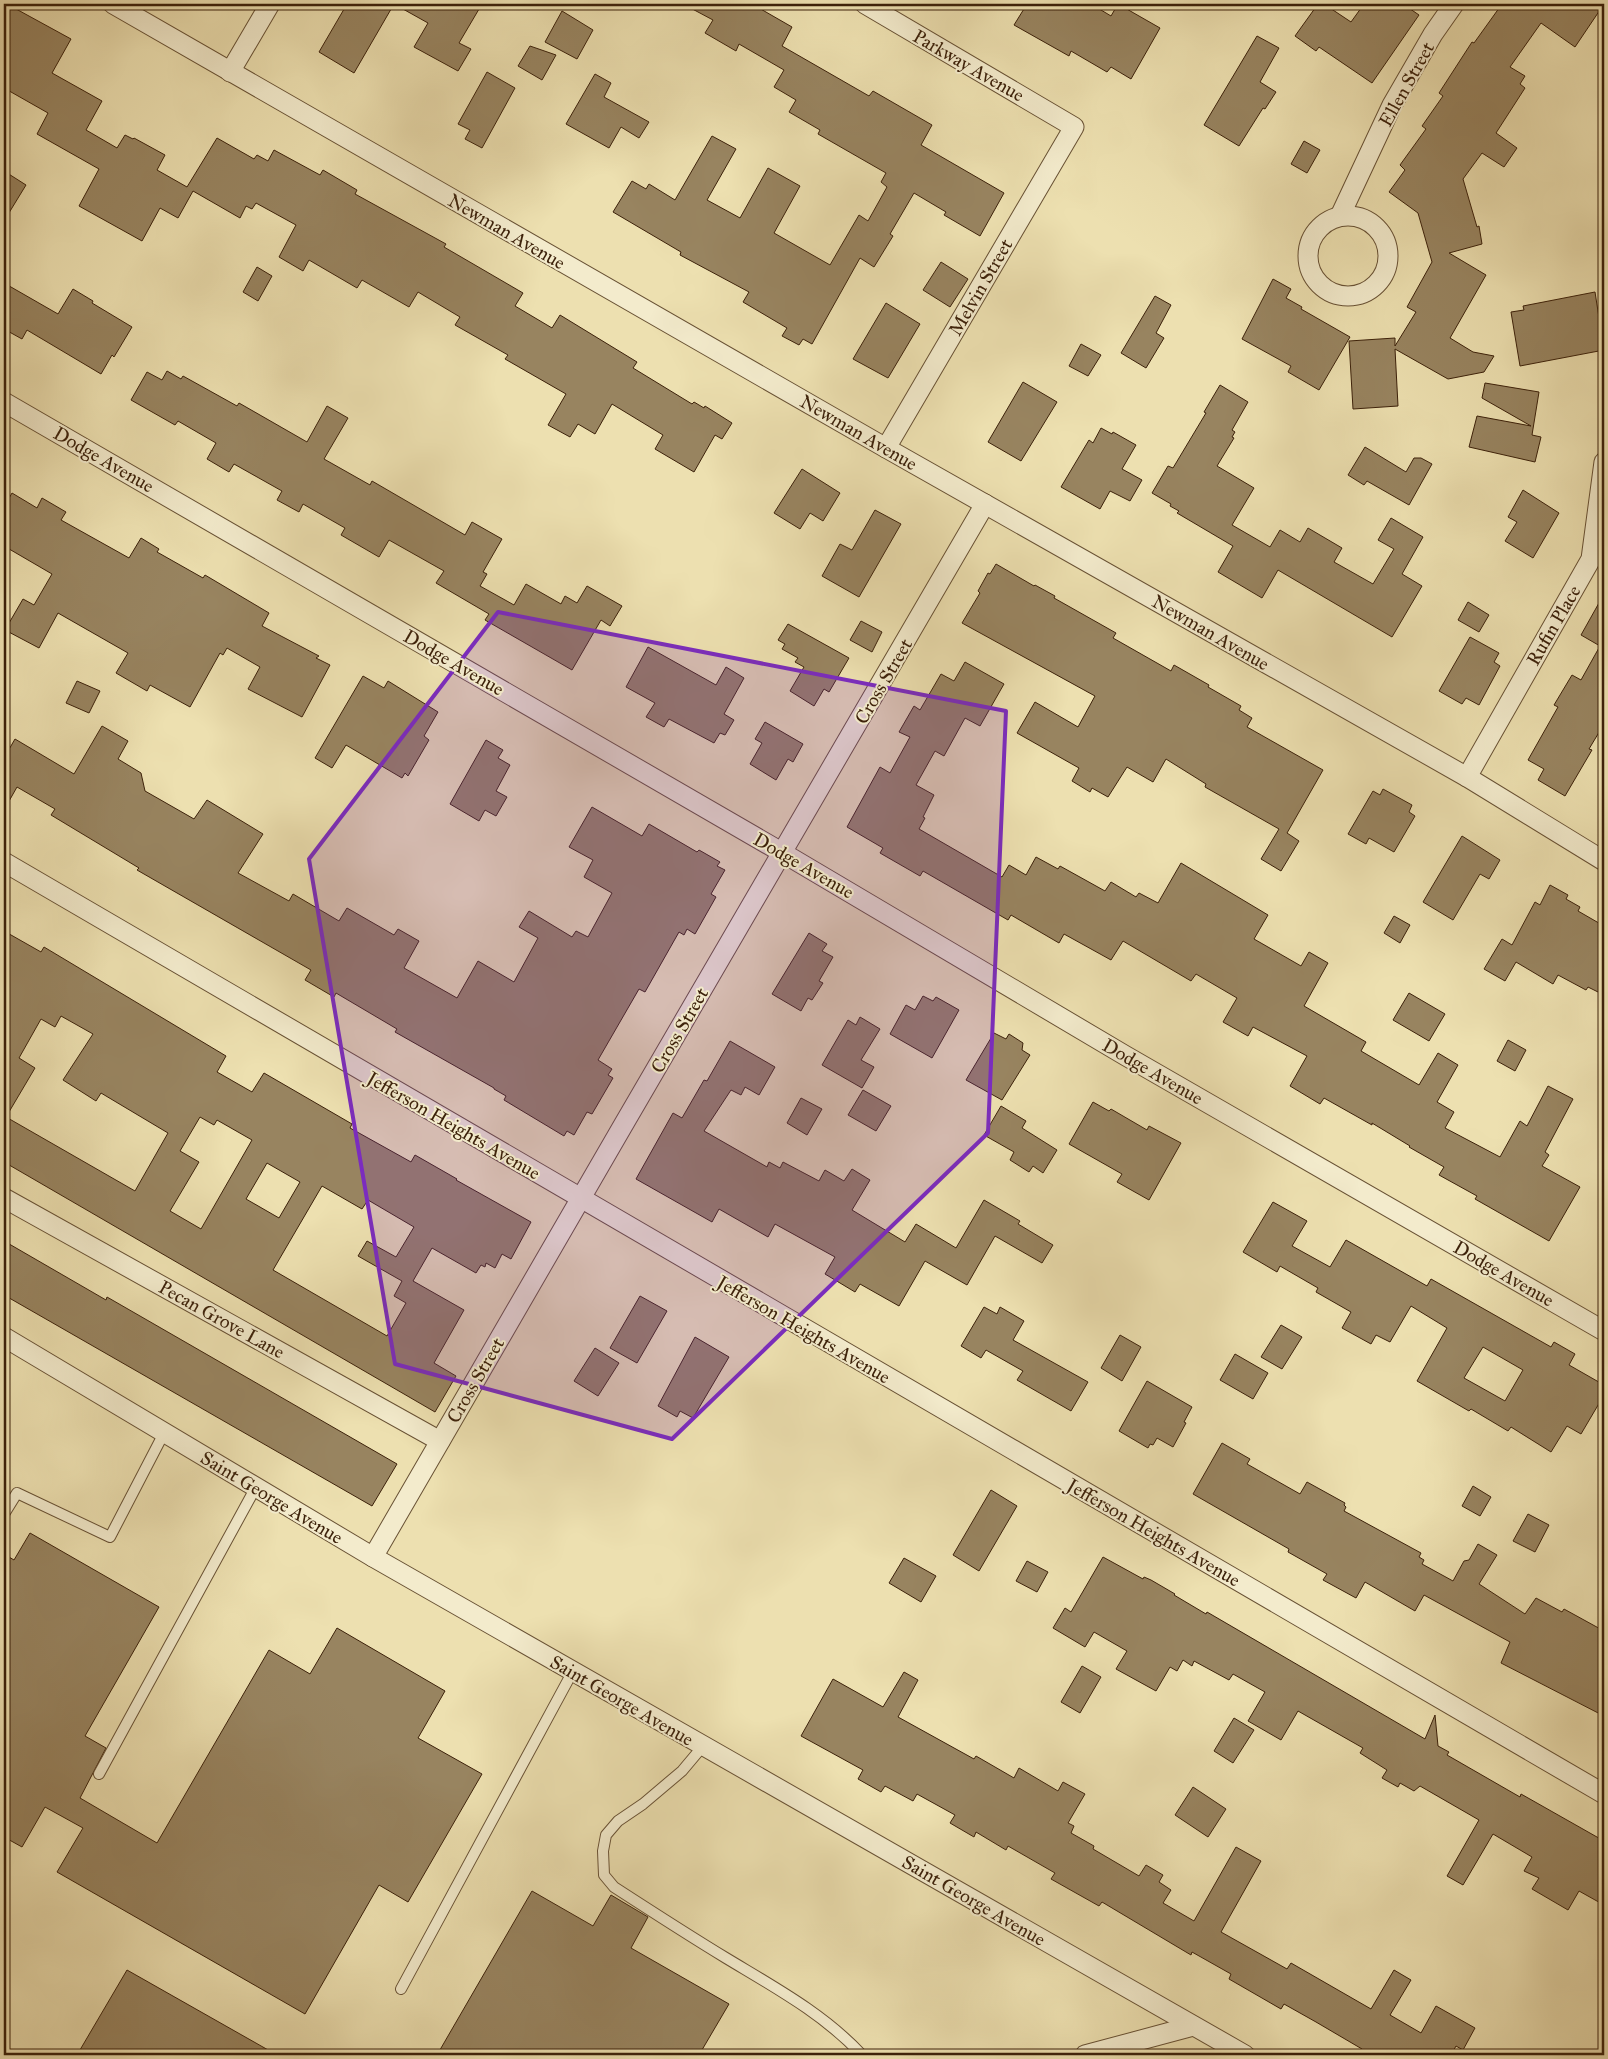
<svg xmlns="http://www.w3.org/2000/svg" width="1608" height="2059" viewBox="0 0 1608 2059" font-family="'IM FELL Great Primer',serif">
<rect width="100%" height="100%" fill="#ede0b0"/>
<filter id="stains"><feTurbulence type="fractalNoise" baseFrequency=".004" numOctaves="4"/><feColorMatrix values="0 0 0 0 .2 0 0 0 0 .09 0 0 0 0 .02 0 0 0 .5 -.17"/></filter>
<radialGradient id="worn" r=".72"><stop offset=".6" stop-color="#630" stop-opacity="0"/><stop offset="1" stop-color="#630" stop-opacity=".3"/></radialGradient>
<!-- building -->
<g fill="#988460" stroke="#3c210a" fill-rule="evenodd">
<polygon points="4,4 7,4 71,39 52,73 102,101 86,130 117,148 125,135 133,139 134,138 165,155 157,170 187,187 217,138 254,159 257,155 268,161 274,150 320,175 323,170 357,190 355,194 446,244 444,247 523,293 515,306 552,328 560,315 637,362 633,368 692,404 694,402 704,408 705,406 732,423 722,439 715,435 694,472 655,449 663,435 612,404 595,434 578,424 570,437 548,425 566,394 505,359 508,355 455,325 460,317 418,292 409,307 362,280 357,288 309,260 303,271 279,257 296,225 256,203 252,209 246,206 240,218 193,191 178,218 160,208 142,241 79,206 99,169 37,134 48,113 4,88"/>
<polygon points="347,4 482,4 459,43 471,49 458,71 414,47 428,23 394,4 354,73 319,52"/>
<polygon points="683,4 752,4 792,27 782,46 869,96 873,91 932,125 921,145 1004,193 980,236 944,215 946,212 914,193 890,234 893,236 874,267 860,258 812,344 803,339 799,345 782,336 787,328 743,302 749,292 680,255 681,252 613,212 632,181 646,189 649,184 675,200 712,136 736,149 707,200 740,218 768,168 800,186 774,233 830,265 859,215 868,221 887,187 881,182 886,173 818,134 820,130 789,112 796,100 774,87 784,70 739,44 736,51 705,33 713,20"/>
<polygon points="1027,4 1091,4 1111,16 1118,4 1160,28 1131,79 1111,67 1107,72 1071,51 1069,56 1014,25"/>
<polygon points="1318,4 1324,4 1351,22 1364,4 1403,4 1419,15 1372,83 1319,47 1316,51 1295,36"/>
<polygon points="1502,4 1604,4 1575,47 1541,23 1510,67 1525,76 1520,84 1525,88 1496,133 1517,148 1504,167 1482,153 1463,179 1477,227 1479,226 1482,244 1449,253 1486,275 1450,338 1473,352 1494,356 1484,372 1448,379 1395,349 1398,406 1353,409 1349,341 1395,338 1395,346 1416,312 1407,307 1432,262 1418,213 1389,192 1405,170 1400,165 1426,129 1422,126 1443,96 1439,93 1472,42 1474,43"/>
<polygon points="562,11 593,30 577,59 545,42"/>
<polygon points="1257,36 1279,48 1260,82 1276,92 1265,109 1263,108 1239,146 1204,125"/>
<polygon points="530,46 556,55 542,80 518,66"/>
<polygon points="487,72 515,88 482,148 465,139 470,130 458,124"/>
<polygon points="595,74 611,83 604,97 649,122 639,138 621,127 609,148 566,124"/>
<polygon points="1304,141 1320,150 1307,173 1291,164"/>
<polygon points="4,171 26,185 4,221"/>
<polygon points="941,262 968,279 950,307 923,290"/>
<polygon points="257,267 272,276 258,301 243,292"/>
<polygon points="1273,279 1291,289 1286,298 1302,307 1301,309 1350,337 1319,390 1288,372 1291,366 1242,339"/>
<polygon points="4,283 58,314 73,289 93,301 92,303 132,327 114,357 112,355 101,374 27,330 22,339 4,329"/>
<polygon points="1595,292 1604,350 1520,366 1511,312 1524,310 1523,306"/>
<polygon points="1155,296 1171,305 1156,333 1164,338 1146,368 1121,353"/>
<polygon points="886,303 920,324 888,378 853,359"/>
<polygon points="1081,344 1101,355 1088,376 1069,366"/>
<polygon points="167,371 181,379 183,376 237,406 239,403 307,442 327,406 348,418 324,459 370,485 372,481 465,535 472,522 502,539 483,572 487,574 480,586 514,605 526,584 561,604 565,596 577,603 587,586 622,606 610,626 601,620 572,670 485,620 489,614 436,583 444,571 389,540 379,557 341,535 345,528 303,504 299,512 277,500 282,491 234,464 229,472 207,459 216,443 178,421 175,425 131,400 147,372 162,380"/>
<polygon points="1023,382 1057,402 1021,461 988,442"/>
<polygon points="1485,383 1539,392 1532,435 1541,437 1535,462 1469,447 1477,416 1531,426 1482,398"/>
<polygon points="1220,385 1248,402 1232,430 1235,432 1232,437 1234,438 1217,466 1254,488 1232,525 1270,547 1280,530 1300,542 1308,528 1342,548 1334,562 1373,584 1394,549 1378,540 1391,518 1423,537 1402,574 1422,586 1392,637 1278,570 1262,598 1218,572 1233,546 1177,513 1179,511 1170,506 1171,504 1152,493 1168,466 1173,468 1206,413 1204,412"/>
<polygon points="1101,428 1112,434 1113,432 1136,445 1122,469 1142,480 1130,501 1110,491 1100,509 1061,487 1089,440 1093,443"/>
<polygon points="1365,447 1406,472 1414,458 1421,458 1432,464 1409,505 1367,481 1364,485 1348,475"/>
<polygon points="802,469 840,493 823,521 810,513 800,529 774,513"/>
<polygon points="1523,490 1559,513 1533,558 1505,541 1517,522 1508,517"/>
<polygon points="12,493 37,508 42,498 66,512 61,520 129,558 141,538 159,549 157,552 203,578 205,575 269,613 262,626 319,656 316,658 330,665 302,717 248,689 260,667 227,648 223,655 220,653 190,707 150,685 147,691 116,673 128,653 58,613 39,648 5,630 23,599 34,605 52,574 4,546 4,507"/>
<polygon points="875,510 901,524 859,597 822,576 840,544 852,550"/>
<polygon points="996,564 1034,586 1035,585 1055,596 1054,598 1116,633 1113,638 1171,671 1174,665 1209,685 1208,687 1241,706 1239,710 1252,718 1247,727 1323,770 1287,833 1299,841 1281,871 1261,859 1279,829 1205,787 1206,784 1166,759 1153,782 1127,767 1108,797 1092,788 1090,792 1072,781 1079,768 1017,733 1035,702 1078,727 1095,696 962,623 980,593 978,591 988,573 990,574"/>
<polygon points="1604,594 1604,724 1589,749 1592,750 1565,796 1538,780 1544,769 1528,760 1558,707 1554,705 1572,675 1581,680 1600,646 1581,635"/>
<polygon points="1468,602 1489,615 1479,632 1458,620"/>
<polygon points="861,621 882,632 872,652 850,640"/>
<polygon points="788,624 849,658 829,692 824,689 814,706 790,691 804,667 795,662 798,658 782,649 785,644 778,640"/>
<polygon points="1470,637 1499,653 1494,662 1500,666 1479,705 1466,698 1462,704 1439,691"/>
<polygon points="648,647 716,685 726,667 744,678 724,714 734,720 725,735 720,733 714,743 669,719 664,727 646,717 655,703 626,687"/>
<polygon points="965,662 1004,684 980,726 965,718 944,756 935,751 916,785 934,795 923,817 925,818 919,829 1002,877 1009,865 1026,875 1036,857 1058,869 1060,866 1105,891 1111,882 1136,897 1139,893 1158,903 1181,863 1268,915 1254,939 1301,966 1309,952 1328,963 1304,1006 1366,1042 1361,1051 1419,1085 1438,1053 1458,1065 1437,1102 1454,1112 1445,1128 1500,1157 1520,1121 1527,1126 1548,1086 1573,1099 1545,1152 1549,1155 1542,1166 1580,1187 1549,1241 1475,1199 1477,1196 1439,1175 1444,1167 1409,1147 1410,1146 1372,1123 1372,1125 1324,1098 1320,1104 1290,1086 1307,1056 1253,1027 1248,1036 1223,1022 1237,998 1196,974 1191,981 1123,941 1111,960 1064,934 1059,943 1011,915 1008,920 923,871 920,876 880,853 883,848 847,827 880,767 890,773 910,737 899,732 914,706 920,710 941,674 954,681"/>
<polygon points="363,676 384,688 388,681 438,712 424,736 429,740 408,776 405,773 402,778 346,745 332,768 315,758"/>
<polygon points="77,681 100,691 89,713 66,703"/>
<polygon points="765,722 803,744 793,762 788,759 776,780 750,764 762,743 755,739"/>
<polygon points="102,726 128,741 118,759 141,773 145,791 194,819 207,800 263,834 238,873 289,901 293,894 339,921 347,908 394,935 398,929 419,941 404,968 457,998 478,961 514,982 538,938 519,927 529,911 572,937 576,931 588,937 612,893 584,877 593,860 569,847 592,807 642,836 649,824 697,852 699,850 720,862 717,866 725,870 711,894 716,897 695,934 687,929 684,935 679,932 645,992 639,989 598,1060 612,1069 608,1075 613,1078 592,1114 587,1112 574,1135 567,1131 564,1136 504,1100 506,1096 494,1089 494,1088 395,1032 397,1029 336,993 334,997 305,980 311,970 137,870 139,868 51,815 55,809 17,787 4,810 4,758 15,739 74,774"/>
<polygon points="486,740 503,750 498,758 510,765 496,791 507,797 496,816 485,810 479,821 450,804"/>
<polygon points="1383,789 1412,805 1409,812 1415,816 1394,852 1369,838 1366,844 1348,834 1373,791 1380,795"/>
<polygon points="1462,836 1500,860 1489,879 1480,874 1453,920 1423,902"/>
<polygon points="1550,885 1568,895 1566,899 1580,907 1578,911 1604,926 1604,995 1588,987 1586,990 1558,975 1553,984 1516,962 1505,981 1484,969 1502,939 1512,945 1535,902 1540,905"/>
<polygon points="1394,916 1410,925 1400,943 1384,933"/>
<path d="M4,931L41,952L44,947L226,1056L217,1072L252,1092L264,1073L352,1124L350,1128L411,1162L415,1155L457,1179L456,1180L531,1222L511,1259L502,1254L495,1268L486,1263L485,1267L481,1265L476,1273L432,1248L413,1281L464,1310L434,1363L456,1376L435,1412L4,1162ZM61,1016L93,1034L63,1080L96,1101L101,1093L168,1133L135,1191L6,1117L35,1068L19,1058L41,1019L55,1027ZM200,1117L214,1125L217,1120L252,1140L201,1229L170,1211L199,1162L180,1151ZM267,1163L300,1182L279,1218L246,1199ZM322,1186L362,1209L368,1200L414,1227L396,1257L367,1241L358,1256L402,1281L394,1296L406,1303L387,1336L273,1270Z"/>
<polygon points="809,933 827,944 822,951 833,957 819,981 823,983 812,1000 808,998 801,1011 772,994"/>
<polygon points="1409,993 1445,1014 1429,1041 1393,1020"/>
<polygon points="923,996 933,1001 936,997 959,1010 932,1058 890,1034 906,1005 915,1010"/>
<polygon points="860,1017 880,1029 861,1060 874,1067 862,1088 822,1065 848,1020 856,1025"/>
<polygon points="994,1033 1006,1039 1009,1034 1023,1043 1022,1050 1030,1055 1002,1100 966,1080"/>
<polygon points="1508,1040 1526,1050 1515,1071 1497,1061"/>
<polygon points="730,1041 775,1067 759,1095 745,1087 741,1095 731,1090 704,1131 767,1167 769,1162 780,1168 783,1162 819,1181 825,1170 844,1181 852,1169 870,1180 852,1210 905,1242 916,1224 956,1248 984,1200 1020,1221 1018,1224 1053,1245 1042,1263 995,1236 967,1285 925,1261 899,1306 860,1284 855,1292 825,1274 835,1257 775,1224 768,1237 719,1209 712,1222 636,1179 673,1113 682,1118 704,1080 707,1081"/>
<polygon points="863,1090 891,1106 876,1131 848,1115"/>
<polygon points="801,1098 822,1109 807,1135 787,1123"/>
<polygon points="1093,1102 1109,1111 1111,1109 1147,1130 1149,1126 1181,1143 1149,1200 1117,1182 1122,1174 1069,1144"/>
<polygon points="1001,1106 1026,1121 1022,1128 1057,1150 1043,1173 1033,1166 1029,1172 1010,1160 1014,1152 984,1135"/>
<path d="M1273,1202L1307,1221L1292,1246L1330,1267L1346,1240L1427,1286L1431,1279L1551,1347L1554,1342L1575,1354L1569,1365L1604,1385V1395L1581,1434L1567,1426L1551,1452L1511,1427L1508,1431L1471,1409L1469,1411L1417,1381L1447,1328L1411,1306L1390,1342L1376,1335L1371,1344L1342,1328L1351,1312L1316,1292L1318,1288L1280,1266L1277,1272L1243,1252ZM1483,1347L1523,1370L1505,1401L1464,1378Z"/>
<polygon points="4,1241 106,1300 107,1297 397,1464 372,1506 4,1295"/>
<polygon points="640,1296 667,1311 637,1363 610,1348"/>
<polygon points="984,1307 997,1314 1000,1307 1024,1321 1013,1340 1088,1382 1071,1411 1017,1380 1023,1371 986,1350 981,1358 961,1346"/>
<polygon points="1281,1325 1302,1337 1282,1369 1261,1357"/>
<polygon points="1120,1335 1141,1347 1122,1381 1101,1368"/>
<polygon points="695,1337 729,1357 693,1418 680,1411 677,1417 658,1406"/>
<polygon points="595,1348 619,1363 598,1396 574,1381"/>
<polygon points="1235,1354 1268,1373 1253,1399 1220,1380"/>
<polygon points="1147,1381 1192,1407 1184,1422 1186,1423 1173,1447 1157,1438 1153,1445 1150,1444 1148,1448 1119,1431"/>
<polygon points="1222,1443 1250,1459 1247,1464 1300,1494 1307,1482 1345,1503 1344,1505 1346,1507 1344,1511 1421,1553 1419,1557 1424,1560 1422,1564 1453,1581 1464,1561 1469,1560 1478,1544 1497,1555 1479,1584 1525,1614 1536,1598 1562,1612 1564,1609 1604,1631 1604,1716 1501,1663 1510,1642 1424,1595 1415,1611 1365,1582 1356,1598 1323,1580 1327,1574 1288,1552 1289,1549 1193,1494"/>
<polygon points="1473,1486 1491,1497 1480,1516 1462,1506"/>
<polygon points="991,1490 1017,1506 979,1571 953,1555"/>
<polygon points="1528,1514 1549,1525 1535,1552 1513,1541"/>
<polygon points="30,1533 159,1607 85,1736 106,1748 80,1798 157,1843 269,1650 310,1674 337,1628 445,1691 418,1738 482,1774 408,1902 379,1885 305,2014 57,1872 83,1828 45,1807 22,1847 4,1837 4,1554 14,1560"/>
<polygon points="1103,1557 1143,1579 1144,1577 1151,1580 1175,1594 1174,1595 1206,1614 1207,1612 1425,1739 1435,1715 1438,1746 1449,1752 1447,1755 1520,1797 1521,1794 1604,1841 1604,1905 1579,1891 1568,1910 1532,1889 1539,1878 1524,1871 1532,1857 1493,1834 1463,1885 1447,1876 1479,1820 1420,1786 1414,1791 1400,1783 1398,1787 1382,1778 1387,1770 1360,1753 1363,1748 1298,1711 1281,1740 1248,1721 1265,1692 1233,1674 1229,1680 1194,1661 1192,1666 1183,1660 1177,1671 1170,1667 1156,1691 1116,1669 1127,1651 1094,1632 1085,1647 1053,1628 1065,1608 1071,1612"/>
<polygon points="904,1558 936,1576 921,1602 889,1583"/>
<polygon points="1027,1561 1048,1572 1037,1592 1016,1581"/>
<polygon points="1082,1666 1101,1677 1080,1713 1061,1702"/>
<polygon points="904,1672 918,1680 898,1717 974,1759 976,1756 1014,1778 1019,1768 1058,1791 1063,1782 1085,1794 1068,1823 1074,1826 1071,1833 1094,1846 1093,1849 1139,1876 1146,1865 1163,1875 1159,1882 1171,1890 1163,1903 1194,1921 1236,1847 1261,1861 1221,1932 1287,1969 1291,1963 1371,2009 1394,1970 1411,1980 1390,2015 1421,2033 1436,2006 1475,2028 1463,2050 1456,2046 1451,2055 1358,2055 1362,2049 1316,2022 1284,2004 1281,2009 1229,1979 1231,1974 1192,1952 1191,1955 1102,1902 1099,1906 1051,1879 1055,1873 1008,1846 1006,1850 976,1832 974,1837 950,1823 955,1815 917,1794 913,1801 885,1786 881,1792 858,1779 863,1770 801,1736 833,1679 883,1707"/>
<polygon points="1234,1718 1254,1730 1233,1763 1214,1751"/>
<polygon points="1193,1787 1226,1809 1208,1837 1175,1815"/>
<polygon points="532,1891 593,1926 611,1895 648,1917 631,1948 729,2004 699,2055 437,2055"/>
<polygon points="127,1970 277,2055 77,2055"/>
</g>
<g fill="none" stroke-linecap="round" stroke-linejoin="round">
<!-- service casing -->
<g stroke="#685134" stroke-width="12">
<g id="service">
<polyline points="4,1514 17,1493 110,1537 164,1433"/>
<path d="M703,1746L682,1771L643,1804L618,1821L606,1835L603,1851L604,1875L614,1887C651,1911 688,1935 726,1958C774,1987 824,2014 862,2055"/>
<polyline points="99,1774 256,1487"/>
<polyline points="401,1989 573,1671"/>
</g>
</g>
<!-- minor casing -->
<g stroke="#685134" stroke-width="21">
<g id="minor">
<polyline points="113,4 886,448 1467,777 1604,861"/>
<polyline points="865,4 1074,127 886,448"/>
<polyline points="230,72 270,4"/>
<circle cx="1348" cy="256" r="40"/>
<polyline points="1340,216 1392,105 1433,34 1454,4"/>
<polyline points="4,402 783,853 1126,1056 1604,1331"/>
<polyline points="1467,777 1591,559 1604,462"/>
<polyline points="4,862 1604,1794"/>
<polyline points="4,1198 440,1441"/>
<polyline points="4,1337 373,1557 1245,2055"/>
<path d="M373,1557C575,1205 782,855 985,504"/>
<polyline points="1085,2055 1193,2026"/>
</g>
</g>
<!-- service -->
<use href="#service" stroke="#f3ebcc" stroke-width="10"/>
<!-- minor -->
<use href="#minor" stroke="#f3ebcc" stroke-width="19"/>
</g>
<!-- marked area -->
<path fill="#7b2cbf" fill-opacity="0.2" stroke="#7b2cbf" stroke-width="4" stroke-linejoin="round" d="M498,612L1006,711L988,1133L672,1439L395,1364L309,859Z"/>
<g text-anchor="middle" stroke-width="4" stroke-linejoin="round" paint-order="stroke">
<!-- street labels -->
<g font-size="19" fill="#3c210a" stroke="#f3ebcc">
<text transform="translate(969 65) rotate(30)" y="7">Parkway Avenue</text>
<text transform="translate(1406 84) rotate(-61)" y="7">Ellen Street</text>
<text transform="translate(507 231) rotate(30)" y="7">Newman Avenue</text>
<text transform="translate(980 287) rotate(-60)" y="7">Melvin Street</text>
<text transform="translate(859 432) rotate(30)" y="7">Newman Avenue</text>
<text transform="translate(104 459) rotate(30)" y="7">Dodge Avenue</text>
<text transform="translate(1553 625) rotate(-60)" y="7">Rufin Place</text>
<text transform="translate(1211 632) rotate(30)" y="7">Newman Avenue</text>
<text transform="translate(454 662) rotate(30)" y="7">Dodge Avenue</text>
<text transform="translate(883 681) rotate(-60)" y="7">Cross Street</text>
<text transform="translate(804 865) rotate(30)" y="7">Dodge Avenue</text>
<text transform="translate(679 1030) rotate(-60)" y="7">Cross Street</text>
<text transform="translate(1153 1071) rotate(30)" y="7">Dodge Avenue</text>
<text transform="translate(454 1125) rotate(30)" y="7">Jefferson Heights Avenue</text>
<text transform="translate(1504 1273) rotate(30)" y="7">Dodge Avenue</text>
<text transform="translate(222 1319) rotate(29)" y="7">Pecan Grove Lane</text>
<text transform="translate(804 1329) rotate(30)" y="7">Jefferson Heights Avenue</text>
<text transform="translate(475 1380) rotate(-60)" y="7">Cross Street</text>
<text transform="translate(272 1497) rotate(31)" y="7">Saint George Avenue</text>
<text transform="translate(1154 1532) rotate(30)" y="7">Jefferson Heights Avenue</text>
<text transform="translate(622 1700) rotate(30)" y="7">Saint George Avenue</text>
<text transform="translate(974 1900) rotate(30)" y="7">Saint George Avenue</text>
</g>
</g>
<!-- margin -->
<rect width="1608" height="2059" fill="none" stroke="#ede0b0" stroke-width="20"/>
<rect x="5" y="5" width="1598" height="2049" fill="none" stroke="#3c210a" stroke-width="2.5"/>
<rect x="10" y="10" width="1588" height="2039" fill="none" stroke="#3c210a"/>
<rect width="100%" height="100%" filter="url(#stains)"/>
<rect width="100%" height="100%" fill="url(#worn)"/>
</svg>
